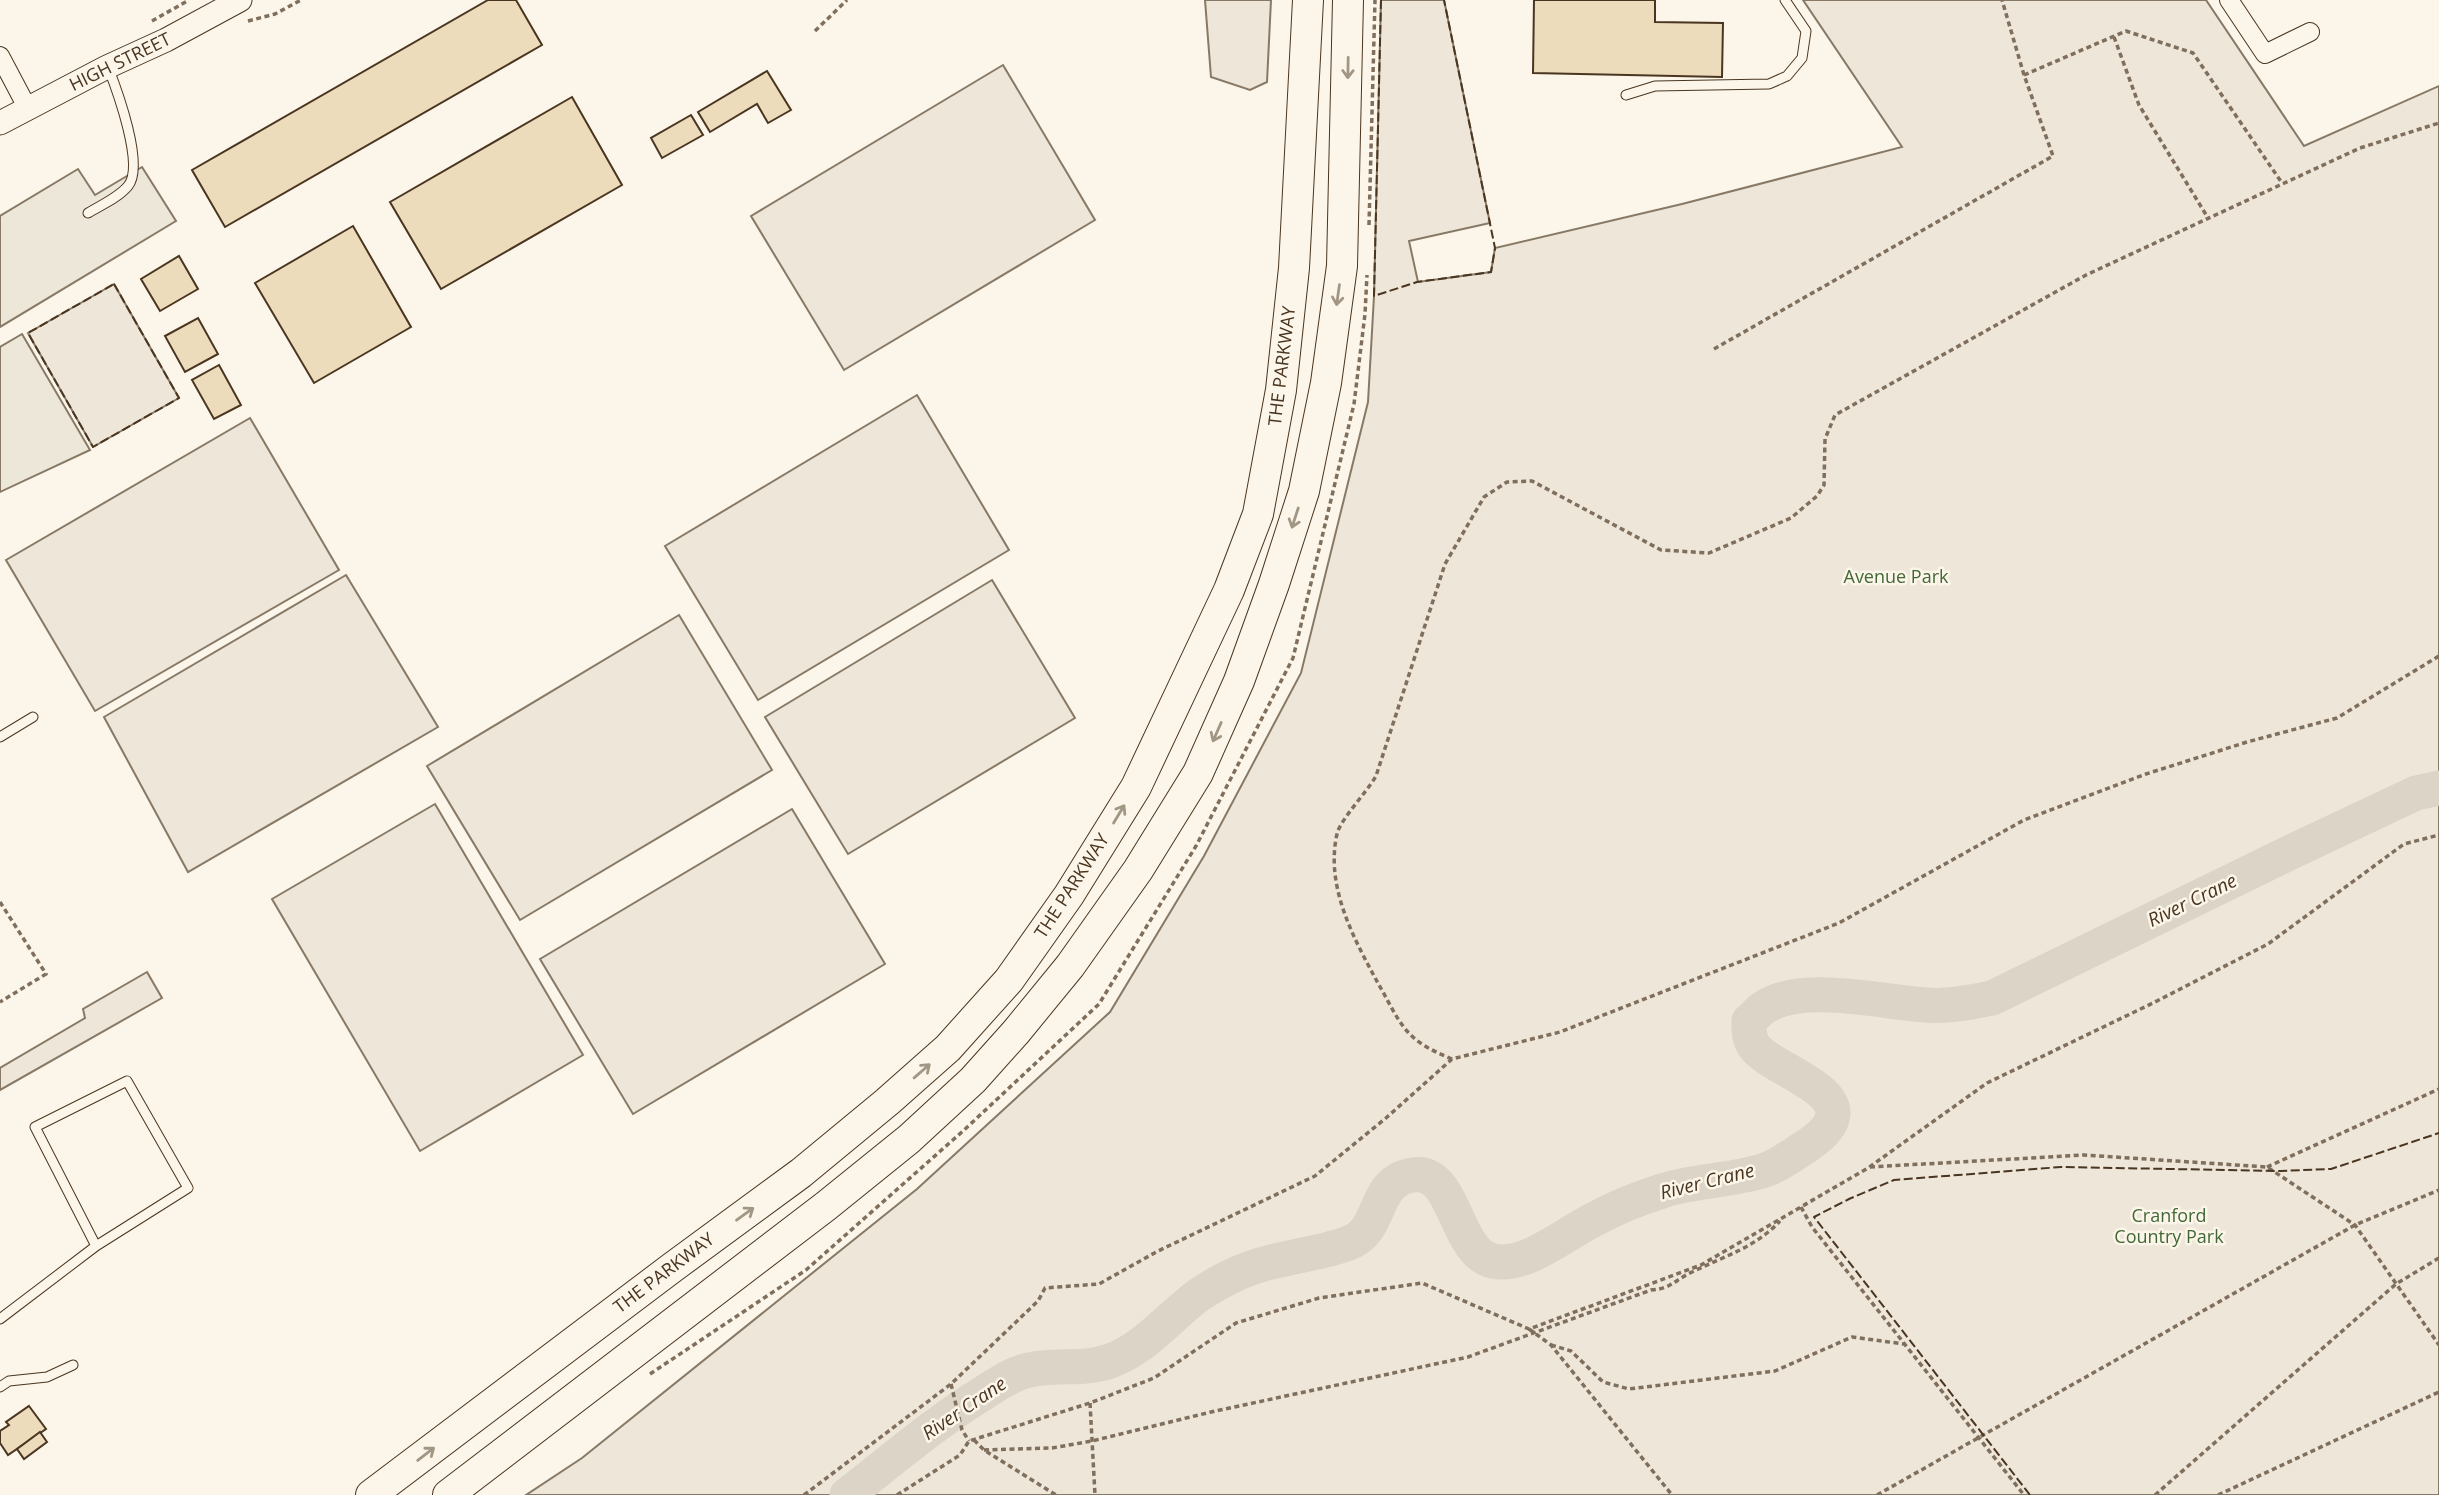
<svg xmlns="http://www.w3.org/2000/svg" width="2439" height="1495" viewBox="0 0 2439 1495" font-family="'Open Sans',sans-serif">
<rect width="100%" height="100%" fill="#fbf6e9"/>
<!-- green -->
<g fill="#ede6d9" stroke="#887966" stroke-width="2">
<polygon points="1205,0 1271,0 1267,82 1250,90 1211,77"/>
<polygon points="1381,0 1444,0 1490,223 1409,241 1418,282 1491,272 1495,248 1682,204 1902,147 1803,0 2206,0 2304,146 2439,86 2439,1495 526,1495 582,1458 917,1189 1110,1012 1204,856 1301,673 1368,402 1374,296"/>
<polygon points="1003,65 1095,220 844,370 751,216"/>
<polygon points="114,284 179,398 93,447 28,333"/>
<polygon points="917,395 1009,550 758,700 665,546"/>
<polygon points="250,418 339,570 95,711 6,560"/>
<polygon points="346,575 438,727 188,872 104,717"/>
<polygon points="992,580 1075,718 848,854 765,717"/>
<polygon points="679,615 772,770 520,920 427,766"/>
<polygon points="435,804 583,1055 420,1151 272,899"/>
<polygon points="792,809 885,964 633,1114 540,959"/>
<polygon points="147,972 162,998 0,1090 0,1068 85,1018 83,1009"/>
</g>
<!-- parking -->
<g fill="#ede7d9" stroke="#887966" stroke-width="2">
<polygon points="142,167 176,221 0,327 0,216 78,169 95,195"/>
<polygon points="22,334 90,450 0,492 0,347"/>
</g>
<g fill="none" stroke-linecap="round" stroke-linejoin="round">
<!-- river -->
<path stroke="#dcd4c6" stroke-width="35" d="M847,1495C892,1460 936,1422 985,1392C998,1384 1010,1375 1025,1371C1053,1363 1083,1371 1110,1361C1146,1348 1170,1316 1200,1294C1211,1287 1223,1280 1234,1275C1271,1257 1311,1257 1349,1243C1384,1230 1371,1181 1413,1175C1456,1168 1454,1253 1493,1261C1526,1268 1566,1233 1595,1219C1615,1208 1640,1198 1662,1191C1695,1180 1732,1181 1765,1170C1780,1165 1792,1155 1805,1147C1816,1140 1828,1131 1832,1119C1842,1087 1769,1068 1754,1046C1749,1038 1749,1031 1749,1021C1754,1017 1759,1010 1765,1007C1803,982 1885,1003 1927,1005C1949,1007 1971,1002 1992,998L2291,852L2416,793L2439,788"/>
</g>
<!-- building -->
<g fill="#ecdcbc" stroke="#4a3520" stroke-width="2">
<polygon points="488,0 516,0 542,45 225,227 192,170"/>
<polygon points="1534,0 1655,0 1655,22 1723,23 1722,77 1533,73"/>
<polygon points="767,71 791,110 768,123 757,104 710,132 698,112"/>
<polygon points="572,97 622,185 441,289 390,202"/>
<polygon points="691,115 703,135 662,158 651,138"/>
<polygon points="353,226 411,327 314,383 255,283"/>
<polygon points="179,256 198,289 160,311 141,279"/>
<polygon points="198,318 218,354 185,372 165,336"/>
<polygon points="219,365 241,405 214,419 192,380"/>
<polygon points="29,1406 46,1429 8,1455 0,1443 0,1431 9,1425 6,1422"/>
<polygon points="40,1432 47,1442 24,1459 17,1449"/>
</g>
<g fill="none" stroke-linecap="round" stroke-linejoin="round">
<!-- service casing -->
<g stroke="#4a3520" stroke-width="11">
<g id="service">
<polyline points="1626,95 1655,86 1769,84 1787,76 1802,58 1806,31 1785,0"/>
<path d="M88,213C101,205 118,198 128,186C145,166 117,90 108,67"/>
<polyline points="0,737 33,717"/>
<polyline points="0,1319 96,1246 188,1188 127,1081 35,1127 96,1246"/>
<polyline points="0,1387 9,1381 47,1377 73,1365"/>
</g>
</g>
<!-- minor casing -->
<g stroke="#4a3520" stroke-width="20">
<g id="minor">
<polyline points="2229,0 2265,54 2310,32"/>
<polyline points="0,56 28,109"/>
</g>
</g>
<!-- tertiary casing -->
<g stroke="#4a3520" stroke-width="25">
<polyline id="tertiary" points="0,123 107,67 166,40 240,0"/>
</g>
<!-- trunk casing -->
<g stroke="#4a3520" stroke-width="32">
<g id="trunk">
<polyline points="371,1495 673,1267 801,1173 887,1102 948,1048 1009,980 1069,895 1136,787 1229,590 1258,514 1281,390 1294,268 1308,0"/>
<polyline points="448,1495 826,1206 909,1139 973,1080 1016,1032 1070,966 1138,870 1198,773 1239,681 1274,584 1304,491 1326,383 1342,266 1348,0"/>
</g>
</g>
<!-- path -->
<g stroke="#7f6f5c" stroke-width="3.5" stroke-dasharray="5 3.5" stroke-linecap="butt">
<polyline points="152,21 189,0"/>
<polyline points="248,21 275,14 301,0"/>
<polyline points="815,31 847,0"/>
<polyline points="2114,37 2139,105 2208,218"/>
<polyline points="2024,75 2126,31 2193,53 2282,183"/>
<polyline points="1369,225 1375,0"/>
<polyline points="1714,349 2053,156 2024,75 2002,0"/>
<polyline points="0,902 46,974 0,1002"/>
<path d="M1452,1059C1435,1052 1418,1044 1407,1031C1395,1017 1388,1000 1379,985C1354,939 1325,887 1337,834C1340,820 1367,792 1376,776L1445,564L1484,497L1507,482L1532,481L1661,550L1709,553L1791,518L1817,496L1824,485L1825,439L1835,415L2086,275L2360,148L2439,123"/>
<polyline points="1870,1167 2084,1155 2267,1167 2355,1225 2439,1345"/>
<polyline points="2267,1167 2439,1089"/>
<polyline points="1801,1207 1812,1227 2024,1495"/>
<polyline points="1529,1329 1551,1345 1672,1495"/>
<polyline points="1551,1345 1571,1351 1603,1382 1629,1389 1775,1371 1852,1337 1904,1344"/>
<polyline points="650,1374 806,1270 963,1131 1099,1004 1196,846 1293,658 1354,404 1365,314 1367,275"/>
<polyline points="951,1384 962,1430 969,1441"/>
<polyline points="1090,1403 1095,1495"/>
<polyline points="974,1440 984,1450 1056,1495"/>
<path d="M984,1450L1052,1448L1092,1441L1211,1412L1468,1357L1651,1290C1670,1289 1674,1281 1690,1273C1722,1257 1755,1248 1780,1221"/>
<polyline points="804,1495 951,1384 1038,1301 1045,1288 1099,1284 1158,1251 1315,1176 1386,1118 1452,1059 1560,1032 1839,923 2024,820 2146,774 2247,742 2337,718 2439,656"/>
<polyline points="897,1495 960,1455 969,1441 1090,1403 1154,1378 1236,1323 1319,1298 1422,1283 1529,1329 1701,1265 1868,1168 1987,1083 2153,1003 2268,944 2404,844 2439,835"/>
<polyline points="1877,1495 2355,1225 2439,1190"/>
<polyline points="2155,1495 2396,1284 2439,1258"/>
<polyline points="2218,1495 2439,1392"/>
</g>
<!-- service -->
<use href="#service" stroke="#fbf6e9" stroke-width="9"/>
<!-- minor -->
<use href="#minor" stroke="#fbf6e9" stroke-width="18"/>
<!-- tertiary -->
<use href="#tertiary" stroke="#fbf6e9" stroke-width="23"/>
<!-- trunk -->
<use href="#trunk" stroke="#fbf6e9" stroke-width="30"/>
<!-- fence -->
<g stroke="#4a3520" stroke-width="2" stroke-dasharray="9 3.5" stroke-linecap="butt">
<polyline points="1381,0 1374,296 1417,282 1491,272 1495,248 1444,0"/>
<polygon points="114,284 179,398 93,447 28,333"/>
<polyline points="2030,1495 1814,1217 1849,1199 1894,1180 2061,1167 2281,1171 2331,1169 2439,1133"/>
</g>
</g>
<!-- one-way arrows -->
<defs><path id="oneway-shaft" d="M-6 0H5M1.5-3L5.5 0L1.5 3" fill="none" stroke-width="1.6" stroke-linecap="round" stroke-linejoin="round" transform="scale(1.75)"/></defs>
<g stroke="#a29684">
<use href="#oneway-shaft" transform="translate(1348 68) rotate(91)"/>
<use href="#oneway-shaft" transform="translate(1338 295) rotate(98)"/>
<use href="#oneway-shaft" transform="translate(1295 518) rotate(108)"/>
<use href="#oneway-shaft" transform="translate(1217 732) rotate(114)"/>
<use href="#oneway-shaft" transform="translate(1119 814) rotate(-59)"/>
<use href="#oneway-shaft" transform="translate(922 1071) rotate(-41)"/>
<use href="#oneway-shaft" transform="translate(745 1214) rotate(-36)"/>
<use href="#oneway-shaft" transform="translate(426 1454) rotate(-38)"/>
</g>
<g text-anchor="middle" stroke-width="5" stroke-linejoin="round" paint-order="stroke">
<!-- street labels -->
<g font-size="18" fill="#4a3520" stroke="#fbf6e9">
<text transform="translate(120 62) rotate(-26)" y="6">HIGH STREET</text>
<text transform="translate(1282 366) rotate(-83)" y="6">THE PARKWAY</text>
<text transform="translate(1072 886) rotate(-57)" y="6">THE PARKWAY</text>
<text transform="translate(664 1273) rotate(-37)" y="6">THE PARKWAY</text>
</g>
<!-- park labels -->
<g font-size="18" fill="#436837" stroke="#fbf6e9">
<text x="1896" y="583">Avenue Park</text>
<text x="2169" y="1222">Cranford<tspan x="2169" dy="21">Country Park</tspan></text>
</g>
<!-- water labels -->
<g font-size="19" font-style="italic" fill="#4a3520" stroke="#fbf6e9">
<text transform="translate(2192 900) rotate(-26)" y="7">River Crane</text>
<text transform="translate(1707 1181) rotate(-14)" y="7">River Crane</text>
<text transform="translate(964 1408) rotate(-34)" y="7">River Crane</text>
</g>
</g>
</svg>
